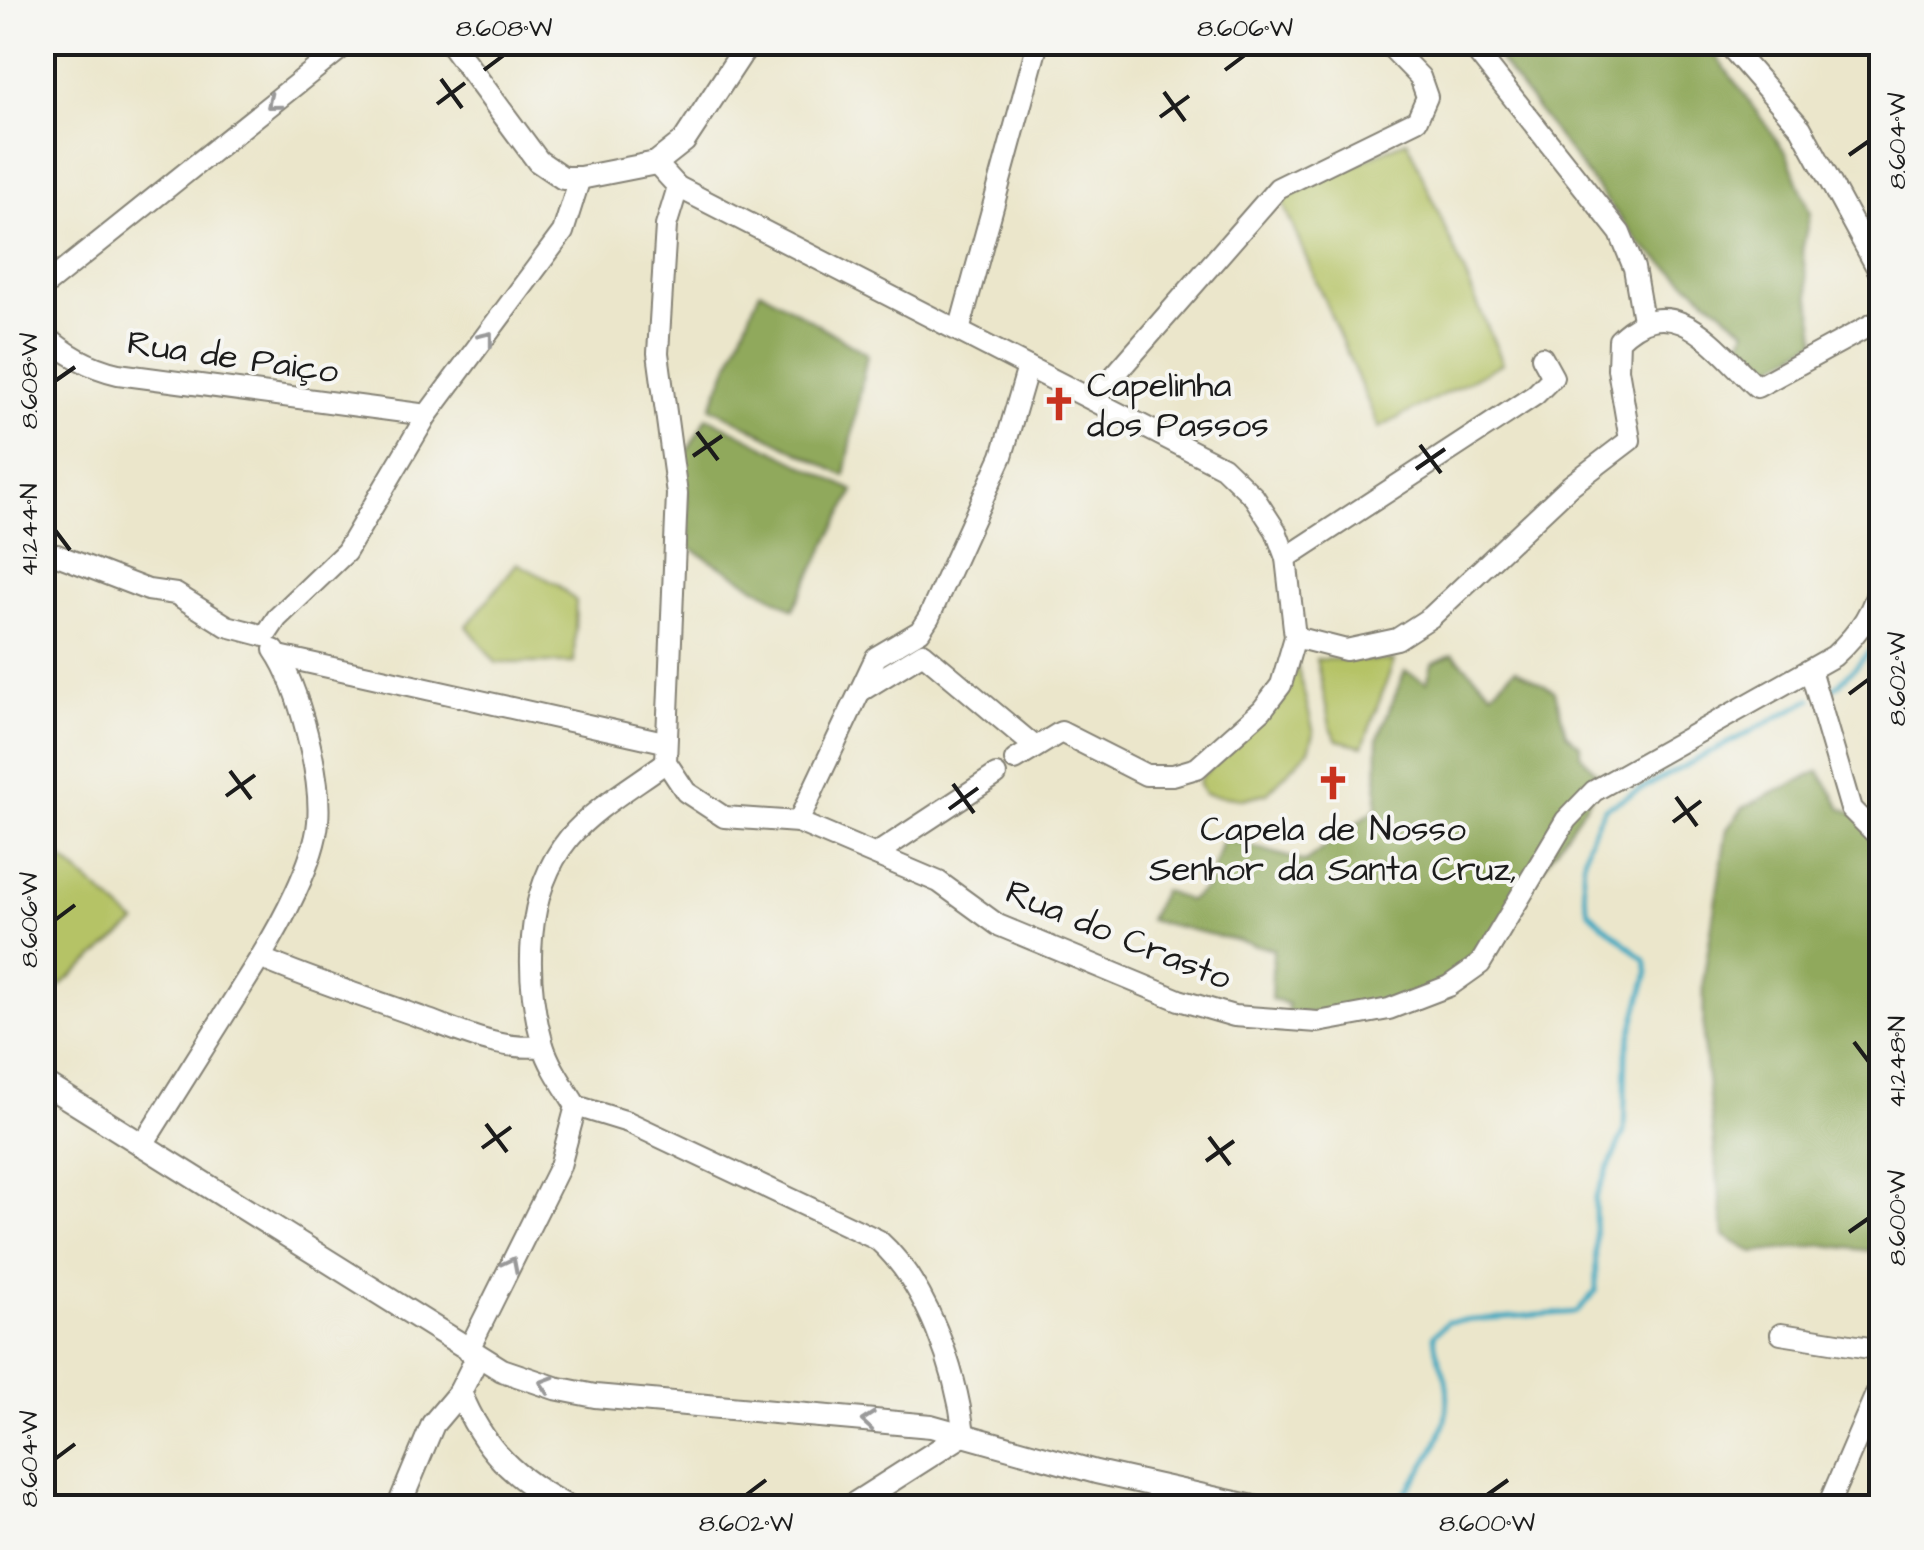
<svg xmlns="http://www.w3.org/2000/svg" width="1924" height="1550" viewBox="0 0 1924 1550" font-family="'Architects Daughter',sans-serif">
<rect width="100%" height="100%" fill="#f6f6f2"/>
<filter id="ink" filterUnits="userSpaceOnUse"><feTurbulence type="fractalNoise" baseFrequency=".01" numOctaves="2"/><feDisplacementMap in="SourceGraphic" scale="20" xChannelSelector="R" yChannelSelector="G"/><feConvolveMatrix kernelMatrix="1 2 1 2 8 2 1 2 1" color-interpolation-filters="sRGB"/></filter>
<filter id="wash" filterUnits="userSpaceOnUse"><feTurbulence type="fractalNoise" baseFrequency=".0048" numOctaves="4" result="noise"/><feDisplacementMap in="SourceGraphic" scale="40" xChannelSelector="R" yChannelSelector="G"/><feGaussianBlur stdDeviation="2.25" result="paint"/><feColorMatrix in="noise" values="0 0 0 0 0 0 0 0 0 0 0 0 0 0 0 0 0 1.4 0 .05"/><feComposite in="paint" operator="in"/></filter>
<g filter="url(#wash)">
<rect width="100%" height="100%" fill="#ebe6cb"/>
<!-- green -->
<g fill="#b5c366" stroke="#687041" stroke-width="2.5">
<polygon points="1407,140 1503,363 1379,428 1281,199"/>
<polygon points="517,563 558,585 576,601 574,663 496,663 467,626"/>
<polygon points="1316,659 1394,661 1363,746 1337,740 1331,730"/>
<polygon points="1297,664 1314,733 1309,750 1267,793 1242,799 1204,794 1198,783 1200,778 1284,699"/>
<polygon points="43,842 136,923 43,1000"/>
</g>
<!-- forest -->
<g fill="#90a95b" stroke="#56623c" stroke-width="2.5">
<polygon points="1486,43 1707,43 1787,154 1810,213 1802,251 1817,340 1759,374 1737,353 1746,330 1640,244"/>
<polygon points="760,290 867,354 845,476 711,407"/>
<polygon points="707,417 854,491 793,609 690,548 684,457"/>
<path d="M1453,654L1492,692L1515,669L1555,691L1566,733L1580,745V754L1603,780C1555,846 1475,986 1394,1007C1362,1016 1321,1012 1287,1014L1288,1004L1271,999L1273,949L1149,920L1163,890L1189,901L1207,887L1223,838L1305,862L1377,808L1378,738L1405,671L1427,682L1432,664Z"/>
<polygon points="1819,771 1842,808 1881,828 1881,1252 1823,1245 1754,1253 1724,1236 1703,1042 1704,975 1727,829 1744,807"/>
</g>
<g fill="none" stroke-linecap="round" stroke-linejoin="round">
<!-- stream -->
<g stroke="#40a9c0" stroke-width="5">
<polyline points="1822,694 1837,686 1882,639"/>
<path d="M1392,1508C1422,1474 1456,1428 1446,1380C1442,1364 1434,1352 1434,1335L1447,1322L1577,1312L1596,1290L1595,1199L1624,1132L1626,1053L1648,972L1645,960L1588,911C1578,870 1583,843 1605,808L1812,699"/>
</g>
</g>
</g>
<g filter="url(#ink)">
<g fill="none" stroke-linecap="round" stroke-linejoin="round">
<!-- minor casing -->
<g stroke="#848174" stroke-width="24">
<g id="minor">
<polyline points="1469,42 1620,233 1634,268 1643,320"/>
<polyline points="1726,42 1801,128 1882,277"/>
<polyline points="656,163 678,187 1223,467 1254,497 1276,531 1286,558 1295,637 1281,685 1262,710 1197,768 1173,775 1146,775 1061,732 1015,760"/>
<path d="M678,187L666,226L658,353L677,494L666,762L686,792L724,817L798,822L939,882L998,925L1179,1000L1234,1016L1318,1022L1389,1009L1449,986L1480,964L1566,820L1594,791L1834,656C1860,632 1875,610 1882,574"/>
<polyline points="42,288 349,42"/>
<polyline points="959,331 1038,42"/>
<path d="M42,333C66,354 88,367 118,374L427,415"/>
<polyline points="1093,400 1278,188 1417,120 1427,97 1420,77 1386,42"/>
<polyline points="42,554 57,555 148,590 176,594 227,626 265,636"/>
<polyline points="1286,558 1535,395 1553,377 1542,357"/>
<polyline points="265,636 277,618 346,552 427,415 563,232 580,178"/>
<path d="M1295,637L1346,650L1397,639L1431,617L1571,485L1630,440L1618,369L1619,340C1674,286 1715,348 1757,387L1882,319"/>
<polyline points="279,656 664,742"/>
<polyline points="1811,673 1851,809 1882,840"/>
<polyline points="861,691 923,653 1034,746"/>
<polyline points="798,822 876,657 920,631 929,617 1002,456 1028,367"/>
<polyline points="876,854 996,775"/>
<path d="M260,958C281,924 315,861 318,822C322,778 299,686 274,650"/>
<path d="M576,1106L628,1122L878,1240C927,1284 956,1369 964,1434"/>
<path d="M142,1146L260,958C314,981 368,998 423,1018C462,1032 500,1051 543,1046"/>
<polyline points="1781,1334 1882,1350"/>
<path d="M468,1351L560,1166L576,1106C564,1086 550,1067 543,1045C524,979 524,893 569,838C593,809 635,785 666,762"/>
<polyline points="1827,1508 1882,1380"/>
</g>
</g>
<!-- tertiary casing -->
<g stroke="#848174" stroke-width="26">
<g id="tertiary">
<polyline points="450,42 538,161 563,178 580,178 656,163 684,141 749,42"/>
<polyline points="42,1082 502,1370 555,1388 595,1396 931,1426 1096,1472 1258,1508"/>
<path d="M460,1392C483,1449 515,1480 570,1508"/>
<polyline points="398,1508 433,1424 460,1392 478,1356"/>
<polyline points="848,1508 964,1434"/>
</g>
</g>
<!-- minor -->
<use href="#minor" stroke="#fff" stroke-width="20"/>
<!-- tertiary -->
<use href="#tertiary" stroke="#fff" stroke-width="22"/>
</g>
<!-- one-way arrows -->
<defs><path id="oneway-chevron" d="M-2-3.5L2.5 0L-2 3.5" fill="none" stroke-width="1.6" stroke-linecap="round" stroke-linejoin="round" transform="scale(2.5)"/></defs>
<g stroke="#999">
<use href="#oneway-chevron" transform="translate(273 103) rotate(141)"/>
<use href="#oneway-chevron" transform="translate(487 338) rotate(-52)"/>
<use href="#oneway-chevron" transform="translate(511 1264) rotate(-63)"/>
<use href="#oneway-chevron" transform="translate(546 1384) rotate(-162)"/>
<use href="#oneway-chevron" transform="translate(868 1421) rotate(-175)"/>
</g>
</g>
<!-- ticks -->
<path fill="none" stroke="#1c1c1c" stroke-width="4" d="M484,70L504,55M1225,70L1245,55M441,79L462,108M1164,92L1185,121M437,104L465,83M1160,117L1189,96M1849,155L1869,141M55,381L75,367M697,432L718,460M1420,445L1441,473M693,456L722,436M1416,469L1445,449M55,530L70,550M1849,694L1869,679M230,771L251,799M953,784L974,813M226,796L255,775M1676,797L1697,826M949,809L978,788M1673,822L1701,801M55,920L75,905M1854,1042L1869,1062M486,1124L507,1152M1209,1137L1230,1165M482,1148L511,1127M1206,1161L1234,1141M1849,1232L1869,1218M55,1459L75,1444M746,1495L766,1480M1487,1495L1508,1480"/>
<!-- icons -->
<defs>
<g id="church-bare" transform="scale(2.7)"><path d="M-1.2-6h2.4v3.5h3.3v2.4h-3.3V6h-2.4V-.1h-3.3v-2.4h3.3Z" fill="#c8321e" stroke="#f6f6f2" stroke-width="2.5" paint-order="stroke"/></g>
</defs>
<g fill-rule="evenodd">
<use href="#church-bare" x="1059" y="404"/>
<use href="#church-bare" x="1333" y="783"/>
</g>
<g text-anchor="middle" stroke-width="8" stroke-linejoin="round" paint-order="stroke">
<!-- street labels -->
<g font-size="35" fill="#1c1c1c" stroke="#f6f6f2">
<text transform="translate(233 356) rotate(8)" y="12">Rua de Paiço</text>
<text transform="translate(1119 934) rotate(22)" y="12">Rua do Crasto</text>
</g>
<!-- poi labels -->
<g font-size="35" fill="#1c1c1c" stroke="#f6f6f2" text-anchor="start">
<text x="1087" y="396">Capelinha<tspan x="1087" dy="40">dos Passos</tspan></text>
<text x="1333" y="840" text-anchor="middle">Capela de Nosso<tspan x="1333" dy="40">Senhor da Santa Cruz,</tspan></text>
</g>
</g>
<!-- margin -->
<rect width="1924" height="1550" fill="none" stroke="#f6f6f2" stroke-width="110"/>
<rect x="55" y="55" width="1814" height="1440" fill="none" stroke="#1c1c1c" stroke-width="4"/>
<g font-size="25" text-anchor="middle" fill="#1c1c1c">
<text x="504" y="36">8.608°W</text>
<text x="1245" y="36">8.606°W</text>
<text transform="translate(1896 141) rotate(-90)" y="9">8.604°W</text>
<text transform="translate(28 381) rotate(-90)" y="9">8.608°W</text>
<text transform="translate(28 530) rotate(-90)" y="9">41.244°N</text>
<text transform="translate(1896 679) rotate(-90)" y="9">8.602°W</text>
<text transform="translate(28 920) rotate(-90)" y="9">8.606°W</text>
<text transform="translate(1896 1062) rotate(-90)" y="9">41.248°N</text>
<text transform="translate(1896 1218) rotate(-90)" y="9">8.600°W</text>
<text transform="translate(28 1459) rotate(-90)" y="9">8.604°W</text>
<text x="746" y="1531">8.602°W</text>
<text x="1487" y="1531">8.600°W</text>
</g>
</svg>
